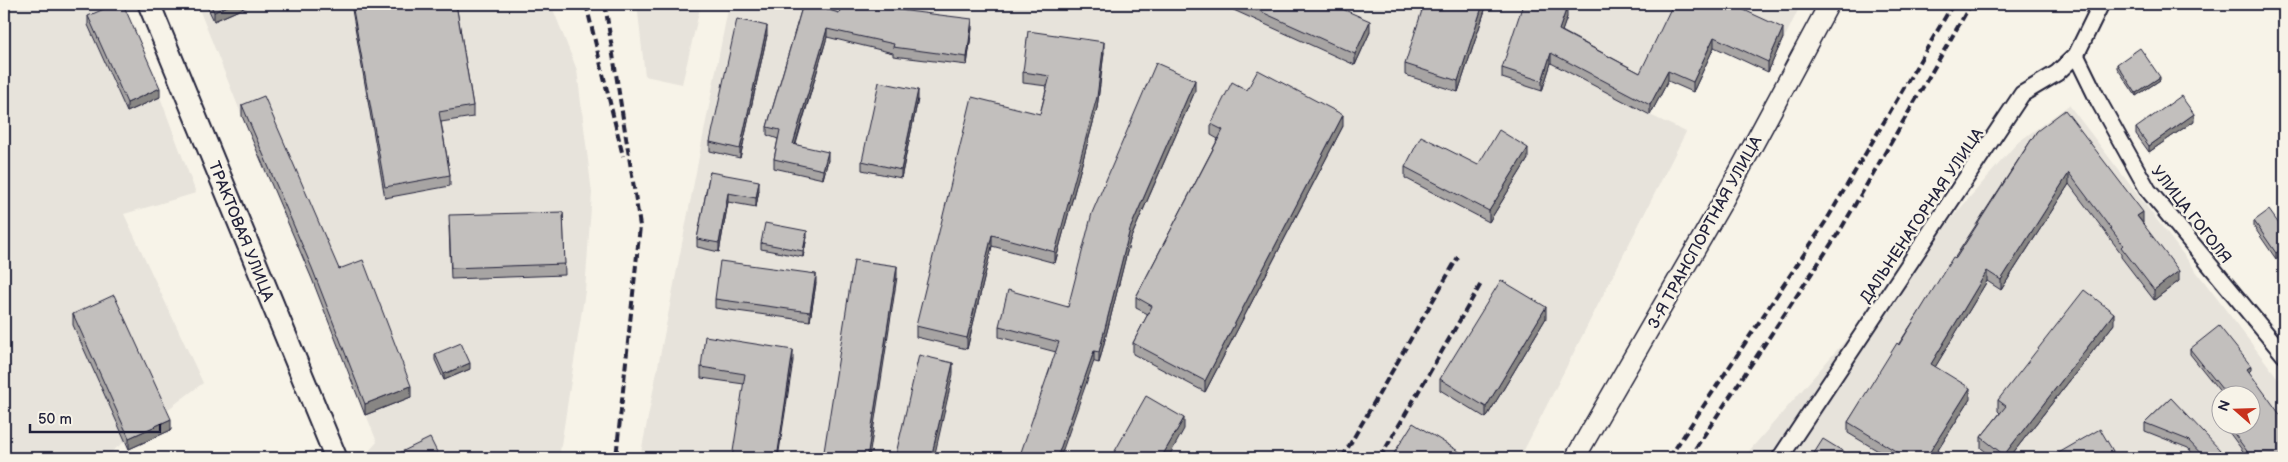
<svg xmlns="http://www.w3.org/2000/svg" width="2288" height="462" viewBox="0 0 2288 462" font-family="'Balsamiq Sans',sans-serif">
<rect width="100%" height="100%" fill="#f7f3e8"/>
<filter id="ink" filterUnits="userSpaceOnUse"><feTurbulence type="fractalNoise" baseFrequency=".02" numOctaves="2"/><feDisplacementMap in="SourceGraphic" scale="10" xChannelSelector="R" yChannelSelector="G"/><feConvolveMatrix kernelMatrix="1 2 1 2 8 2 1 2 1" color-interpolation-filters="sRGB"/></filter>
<g filter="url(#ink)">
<!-- built -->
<g fill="#e7e3db" fill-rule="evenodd">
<polygon points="4,4 120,4 160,97 196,193 124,214 203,383 103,458 4,458"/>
<polygon points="197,4 551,4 577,70 592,193 585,291 559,458 363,458 377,442 310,274 242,116"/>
<polygon points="637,4 701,4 682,84 645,76"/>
<polygon points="729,4 1801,4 1768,72 1714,47 1693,92 1667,81 1650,115 1686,132 1520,458 640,458"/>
<path d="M2069,105L2284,386V458H1743L2017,143ZM2220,394H2250V424H2220Z"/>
</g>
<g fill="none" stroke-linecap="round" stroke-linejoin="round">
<!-- minor casing -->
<g stroke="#22223b" stroke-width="19">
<g id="minor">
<polyline points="2076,55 2098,100 2148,190 2284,355"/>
<polyline points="1780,458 2022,94 2057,73 2076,55 2101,4"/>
</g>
</g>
<!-- tertiary casing -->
<g stroke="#22223b" stroke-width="22">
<polyline id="tertiary" points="1575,458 1722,203 1829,4"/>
</g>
<!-- secondary casing -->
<g stroke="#22223b" stroke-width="25">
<polyline id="secondary" points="149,4 336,458"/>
</g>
<!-- minor -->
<use href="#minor" stroke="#f7f3e8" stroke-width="15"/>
<!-- tertiary -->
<use href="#tertiary" stroke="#f7f3e8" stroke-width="19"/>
<!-- secondary -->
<use href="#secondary" stroke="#f7f3e8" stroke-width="21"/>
<!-- rail -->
<g stroke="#22223b" stroke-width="4" stroke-dasharray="8 4" stroke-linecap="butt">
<polyline points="586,4 623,156"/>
<polyline points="605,4 640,226 616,458"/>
<polyline points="1342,458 1458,257"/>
<polyline points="1380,458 1482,282"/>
<polyline points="1669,458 1826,221 1953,4"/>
<polyline points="1689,458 1841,229 1971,4"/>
</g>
</g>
<!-- wall -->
<g fill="#a7a4a3" stroke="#22223b">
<polygon points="206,4 248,4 248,6 214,21"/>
<polygon points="351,4 456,4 473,106 473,117 441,122 450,175 450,186 385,198"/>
<polygon points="803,4 839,13 842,4 894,4 893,9 972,28 967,65 893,56 893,53 827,37 796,144 828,160 823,179 774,168 774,159 778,139 767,135 767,127"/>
<polygon points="1227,4 1331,4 1370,32 1355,65 1227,7"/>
<polygon points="1487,4 1458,92 1405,75 1405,64"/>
<polygon points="1734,5 1783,38 1768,72 1714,47 1693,92 1668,81 1650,115 1551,63 1542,91 1502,78 1502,68 1567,17 1562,31 1640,73"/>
<polygon points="88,16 160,97 127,112 88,25"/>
<polygon points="767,35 740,158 710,151 710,142"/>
<polygon points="1104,52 1097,108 1055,263 992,246 967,349 916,337 916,326 1040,114 1047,86 1023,83 1023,72"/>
<polygon points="2117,64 2160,80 2136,96 2117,68"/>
<polygon points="1247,90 1343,126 1205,392 1133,354 1133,343 1148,314 1136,308 1136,297 1218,139 1211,135 1211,124"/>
<polygon points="1195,91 1130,240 1099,363 1056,352 999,337 999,326 1068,307"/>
<polygon points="918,99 901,178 862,170 862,161"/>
<polygon points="242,105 339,269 411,397 365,415 312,279 242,116"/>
<polygon points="2194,121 2149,152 2136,134 2136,128"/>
<polygon points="2037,131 2142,223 2179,281 2154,300 2121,257 2121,253 2069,184 2001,290 1987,281 1935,367 1970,399 1933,458 1890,458 1848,433 1848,422"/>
<polygon points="1528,159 1489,222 1405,178 1405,167 1478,165"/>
<polygon points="710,172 759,190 756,207 728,202 719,252 697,247 697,239"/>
<polygon points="563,212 565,275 451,279 449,226"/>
<polygon points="2254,221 2284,231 2276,259 2254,227"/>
<polygon points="807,237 803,257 761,249 761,243"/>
<polygon points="816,283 810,321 715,308 715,299"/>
<polygon points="73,314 171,430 129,449 73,325"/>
<polygon points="1546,318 1486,418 1440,390 1440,379"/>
<polygon points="2114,324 2009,458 1994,458 1981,448 1981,437 2000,413 1998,411 1998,400"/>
<polygon points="2190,349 2251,370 2249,372 2284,458 2248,458 2223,424 2250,424 2250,394 2222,394 2190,354"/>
<polygon points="435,354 470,369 444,380 435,360"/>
<polygon points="793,361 744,384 701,378 701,367"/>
<polygon points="2171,398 2220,458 2197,458 2188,448 2145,431 2145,423"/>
<polygon points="2220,406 2220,421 2216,414 2216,410"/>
</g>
<!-- shaded-wall -->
<g fill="#888684" stroke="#22223b">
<polygon points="232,4 248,4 248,6 214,21 214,12"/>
<polygon points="892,4 894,4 891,18 891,9"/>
<polygon points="1483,4 1487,4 1458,92 1458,81"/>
<polygon points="1567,7 1567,17 1559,40 1559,30"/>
<polygon points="972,19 972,28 967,65 967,57"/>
<polygon points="1370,21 1370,32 1355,65 1355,54"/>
<polygon points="767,26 767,35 740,158 740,149"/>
<polygon points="1783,28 1783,38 1768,72 1768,62"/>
<polygon points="827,29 827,37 793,152 793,144"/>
<polygon points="1714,37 1714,47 1693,92 1693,82"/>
<polygon points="1104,42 1104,52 1097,108 1055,263 1055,252"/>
<polygon points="1551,53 1551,63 1542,91 1542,81"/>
<polygon points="1668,71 1668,81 1650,115 1650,105"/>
<polygon points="2160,77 2160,80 2136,96 2136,93"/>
<polygon points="1195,80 1195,91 1130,240 1099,363 1099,352 1130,229"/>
<polygon points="160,88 160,97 127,112 127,103"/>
<polygon points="918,90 918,99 901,178 901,170"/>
<polygon points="2194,114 2194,121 2149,152 2149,146"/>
<polygon points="1343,115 1343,126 1205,392 1205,381"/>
<polygon points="1528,148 1528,159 1489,222 1489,211"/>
<polygon points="828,152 828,160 823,179 823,170"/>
<polygon points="2069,173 2069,184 2001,290 2001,280"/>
<polygon points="759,181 759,190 756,207 756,198"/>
<polygon points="728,193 728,202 719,252 719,243"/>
<polygon points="2143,212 2143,223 2137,216"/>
<polygon points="807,231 807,237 803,257 803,251"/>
<polygon points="992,235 992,246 967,349 967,338"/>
<polygon points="2284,247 2284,253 2276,259 2276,253"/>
<polygon points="897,266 897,277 869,458 867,458"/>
<polygon points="1987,271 1987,281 1931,374 1931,364"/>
<polygon points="2179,271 2179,281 2154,300 2154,290"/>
<polygon points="816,274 816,283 810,321 810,312"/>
<polygon points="1546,307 1546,318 1486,418 1486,407"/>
<polygon points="2114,313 2114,324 2009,458 2004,458 2004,455"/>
<polygon points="793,350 793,361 778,458 777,458"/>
<polygon points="1094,351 1094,361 1060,458 1057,458"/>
<polygon points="470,363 470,369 444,380 444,374"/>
<polygon points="953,363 953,374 934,458 931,458"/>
<polygon points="2251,366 2251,370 2247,374 2247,369"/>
<polygon points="411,386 411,397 365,415 365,404"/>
<polygon points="1970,388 1970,399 1933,458 1926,458"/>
<polygon points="1184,418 1184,429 1168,458 1161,458"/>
<polygon points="171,419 171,430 129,449 129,438"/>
<polygon points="2220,450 2220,458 2211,458"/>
<polygon points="2113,451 2113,458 2101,458"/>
</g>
<!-- building -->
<g fill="#c2bfbd" stroke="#22223b">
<polygon points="115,4 123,4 160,88 127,103 88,16"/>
<polygon points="210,4 232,4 214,12"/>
<polygon points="352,4 456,4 473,106 439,112 450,175 385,187"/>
<polygon points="803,4 808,4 839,13 842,4 892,4 891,9 972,19 967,57 893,47 894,44 827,29 793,144 828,152 823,170 774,159 780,130 767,127"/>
<polygon points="1244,4 1331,4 1370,21 1355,54"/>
<polygon points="1424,4 1483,4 1458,81 1405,64"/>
<polygon points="1523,4 1558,4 1567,7 1559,30 1640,73 1673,4 1731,4 1783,28 1768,62 1714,37 1693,82 1668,71 1650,105 1551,53 1542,81 1502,68"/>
<polygon points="737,19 767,26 740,149 710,142"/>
<polygon points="1028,31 1104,42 1097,97 1055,252 992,235 967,338 916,326 972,97 1040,114 1050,76 1023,72"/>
<polygon points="2140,48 2160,77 2136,93 2117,64"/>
<polygon points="1156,63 1195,80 1130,229 1099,352 1094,351 1057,458 1019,458 1059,342 999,326 1008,290 1068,307 1092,213"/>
<polygon points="1258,70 1343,115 1205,381 1133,343 1152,306 1136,297 1223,130 1211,124 1232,82 1247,90"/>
<polygon points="879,82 918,90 901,170 862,161"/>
<polygon points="264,96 339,269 363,260 411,386 365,404 312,268 242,105"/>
<polygon points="2181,96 2194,114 2149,146 2136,128"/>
<polygon points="2065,110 2143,212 2137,216 2179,271 2154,290 2121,247 2123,245 2069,173 2001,280 1987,271 1931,364 1970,388 1926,458 1907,458 1848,422 1897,343 1899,345 1953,257 1956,258 2037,131"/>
<polygon points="1499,130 1528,148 1489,211 1405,167 1421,136 1478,165"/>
<polygon points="710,172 759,181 756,198 728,193 719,243 697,239"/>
<polygon points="2269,210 2284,231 2284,247 2276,253 2254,221"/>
<polygon points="563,212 565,264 451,268 449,215"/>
<polygon points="765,223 807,231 803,251 761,243"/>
<polygon points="854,260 897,266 867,458 823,458"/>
<polygon points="720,261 816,274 810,312 715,299"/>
<polygon points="1501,280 1546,307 1486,407 1440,379"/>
<polygon points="2084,290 2114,313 2004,455 1981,437 2006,406 1998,400"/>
<polygon points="114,295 171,419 129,438 73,314"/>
<polygon points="2219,326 2251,366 2247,369 2284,420 2284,458 2252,458 2227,424 2250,424 2250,394 2226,394 2190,349"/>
<polygon points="705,336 793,350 777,458 732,458 745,374 701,367"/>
<polygon points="461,343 470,363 444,374 435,354"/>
<polygon points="919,355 953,363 931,458 895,458"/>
<polygon points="1146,396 1184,418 1161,458 1111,458"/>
<polygon points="2171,398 2220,450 2211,458 2205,458 2188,440 2145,423"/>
<polygon points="2220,406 2220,416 2216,410"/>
<polygon points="1413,423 1463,454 1461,458 1391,458"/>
<polygon points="2100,429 2113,451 2101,458 2050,458"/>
<polygon points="430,438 440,458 389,458"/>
<polygon points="1823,439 1854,458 1811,458"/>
</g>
</g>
<g text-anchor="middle" stroke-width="5" stroke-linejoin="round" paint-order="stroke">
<!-- street labels -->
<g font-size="16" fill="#22223b" stroke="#f7f3e8">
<text transform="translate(2192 214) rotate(52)" y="6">УЛИЦА ГОГОЛЯ</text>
<text transform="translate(1921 215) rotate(-56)" y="6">ДАЛЬНЕНАГОРНАЯ УЛИЦА</text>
<text transform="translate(242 231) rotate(68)" y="6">ТРАКТОВАЯ УЛИЦА</text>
<text transform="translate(1704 232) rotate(-61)" y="6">3-Я ТРАНСПОРТНАЯ УЛИЦА</text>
</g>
</g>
<!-- margin -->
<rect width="2288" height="462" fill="none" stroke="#f7f3e8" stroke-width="20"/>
<rect x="10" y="10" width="2268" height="442" fill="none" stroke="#22223b" stroke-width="2" filter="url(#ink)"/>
<!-- north arrow -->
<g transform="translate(2236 410) rotate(290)"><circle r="24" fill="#f7f3e8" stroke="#a29fa3"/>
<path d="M0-4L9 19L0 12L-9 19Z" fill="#c8321e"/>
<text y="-8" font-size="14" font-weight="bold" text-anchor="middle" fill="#22223b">N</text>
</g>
<!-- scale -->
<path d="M30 424v8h130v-8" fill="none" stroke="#22223b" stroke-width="2.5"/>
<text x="38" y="424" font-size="15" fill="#22223b" stroke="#f7f3e8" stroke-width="4" paint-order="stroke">50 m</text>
</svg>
